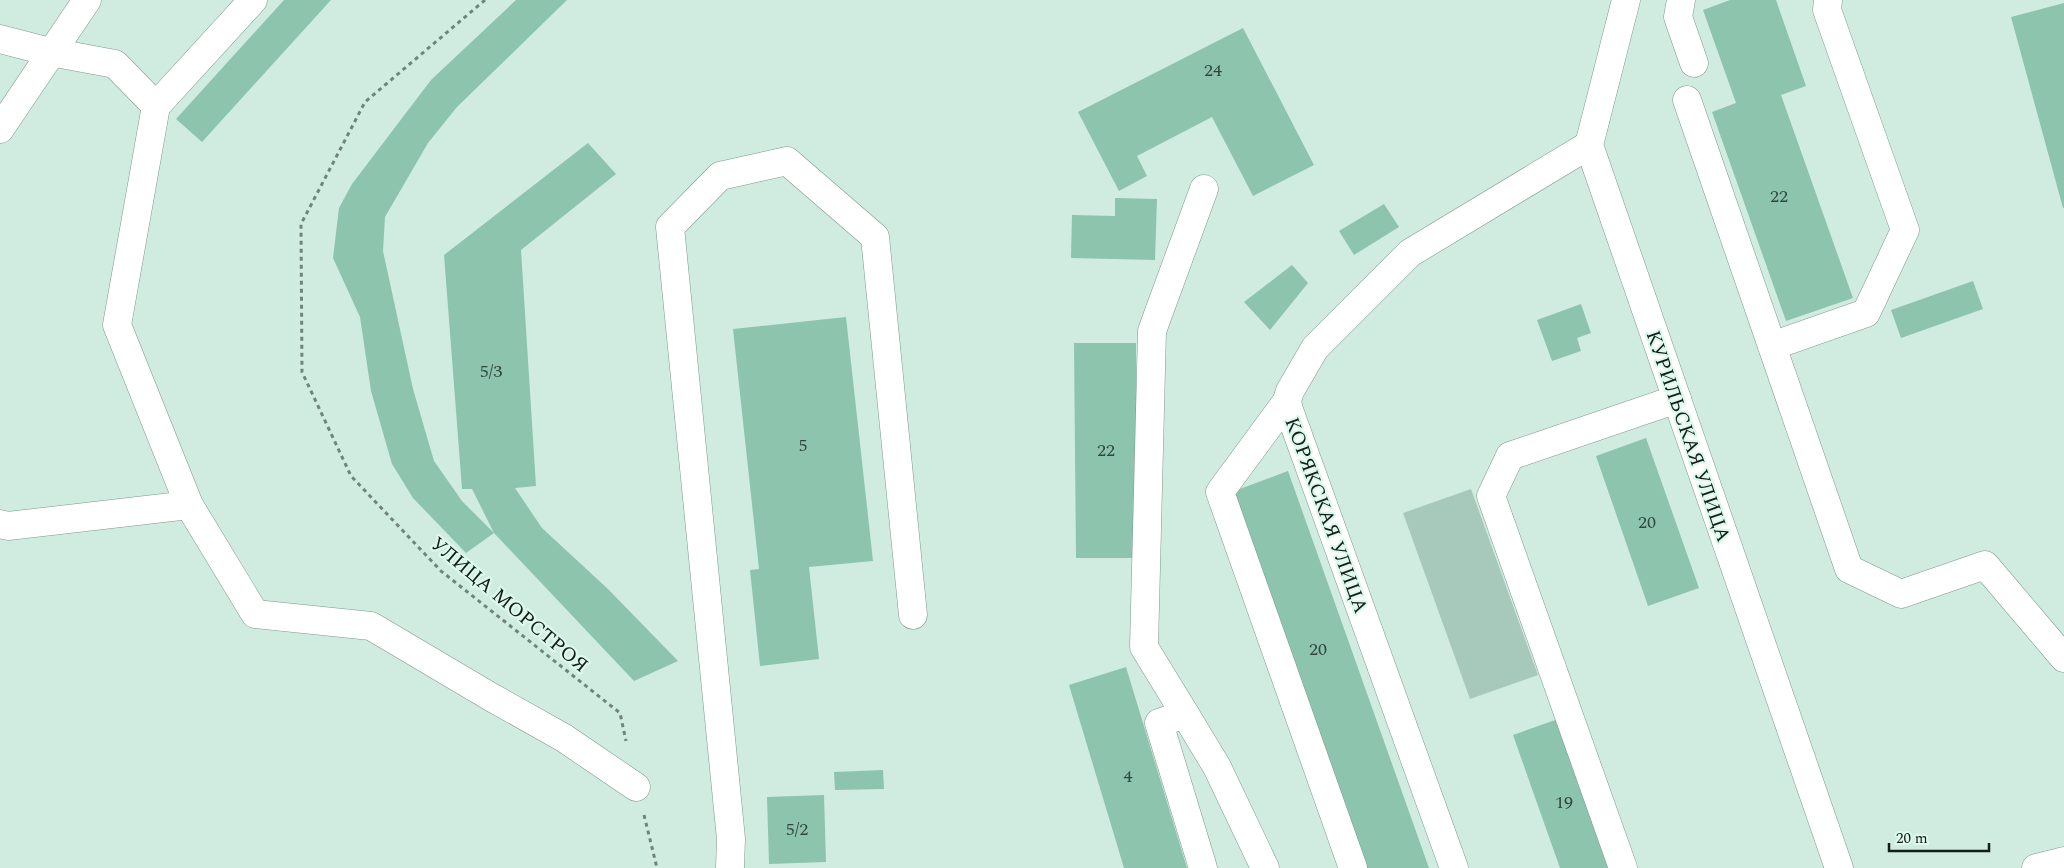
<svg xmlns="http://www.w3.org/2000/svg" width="2064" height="868" viewBox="0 0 2064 868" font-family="Spectral,serif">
<rect width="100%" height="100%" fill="#d0ece0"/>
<!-- green -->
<polygon fill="#a7c9bb" points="1471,489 1538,675 1470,699 1403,513"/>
<!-- building -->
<g fill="#8cc4ae">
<polygon points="284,0 331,0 202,142 176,119"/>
<polygon points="516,0 567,0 457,107 428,143 385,217 383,251 413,389 434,461 462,501 494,533 466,553 413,498 392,464 371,391 360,317 333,258 339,208 352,184 431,80"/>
<polygon points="1730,0 1776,0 1806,86 1781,95 1853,298 1786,321 1712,112 1736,103 1703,10"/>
<polygon points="2064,3 2064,208 2063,208 2011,17"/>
<polygon points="1243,28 1314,165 1253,196 1212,117 1137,156 1147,176 1119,191 1078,112"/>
<polygon points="588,143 616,174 521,250 536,486 515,488 542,528 608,589 678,661 634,681 494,533 472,489 462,489 444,255"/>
<polygon points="1115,198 1157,199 1155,260 1071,258 1072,215 1115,216"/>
<polygon points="1384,204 1399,227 1354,255 1339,231"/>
<polygon points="1292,265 1308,283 1270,330 1244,302"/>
<polygon points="1973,281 1983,309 1901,338 1891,310"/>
<polygon points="1581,304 1591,333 1577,338 1581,351 1552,361 1537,320"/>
<polygon points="846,317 873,561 809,567 819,659 760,666 750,570 759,569 733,329"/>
<polygon points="1074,343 1136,343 1137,558 1076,558"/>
<polygon points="1646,438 1699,588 1648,606 1596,456"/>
<polygon points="1288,471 1429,868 1362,868 1229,493"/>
<polygon points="1126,667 1187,868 1124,868 1069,685"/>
<polygon points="1561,718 1615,868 1560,868 1513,735"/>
<polygon points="883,770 884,789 835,790 834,772"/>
<polygon points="824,795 826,862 769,864 767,797"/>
</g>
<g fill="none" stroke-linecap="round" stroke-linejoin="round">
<!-- minor casing -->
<g stroke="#7d988d" stroke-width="29">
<g id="minor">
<polyline points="1626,0 1589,145 1839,868"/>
<polyline points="1681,0 1678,17 1694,63"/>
<polyline points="0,39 50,52 115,64 156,106 253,0"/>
<polyline points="1687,100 1849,569 1901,594 1985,565 2064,658"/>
<polyline points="156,106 117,325 189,505 255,614 371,626 491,697 564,738 636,787"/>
<polyline points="0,129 87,0"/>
<polyline points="1772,346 1866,313 1905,230 1827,10 1828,0"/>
<polyline points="1287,401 1220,492 1353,868"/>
<polyline points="0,524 8,526 189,505"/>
<polyline points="1185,714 1144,647 1152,331 1204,189"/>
<polyline points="730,868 731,839 670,227 720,176 787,161 875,237 913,615"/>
<polyline points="1203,868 1159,723 1185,714 1217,767 1265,868"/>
<polyline points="1454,868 1289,410 1287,401 1290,391 1315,348 1410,253 1589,145"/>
<polyline points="1623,868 1491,496 1510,456 1677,399"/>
<polyline points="2036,868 2064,861"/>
</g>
</g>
<!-- path -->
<g stroke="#71847c" stroke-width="3" stroke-dasharray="4 4" stroke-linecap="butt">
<polyline points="485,0 365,102 301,224 302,372 351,476 441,571 620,713 626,741"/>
<polyline points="644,815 657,868"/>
</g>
<!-- minor -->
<use href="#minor" stroke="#fff" stroke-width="28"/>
</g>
<g text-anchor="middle" stroke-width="4.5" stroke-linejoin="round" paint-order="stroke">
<!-- number labels -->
<g font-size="18" fill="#31473e">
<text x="1213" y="76">24</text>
<text x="1779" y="202">22</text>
<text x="491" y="377">5/3</text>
<text x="803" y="451">5</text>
<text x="1106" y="456">22</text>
<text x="1647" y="528">20</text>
<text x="1318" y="655">20</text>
<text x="1128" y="782">4</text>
<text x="1564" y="808">19</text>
<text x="797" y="835">5/2</text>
</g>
<!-- street labels -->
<g font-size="20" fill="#131d19" stroke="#ddf9ee">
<text transform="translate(1689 436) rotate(71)" y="7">КУРИЛЬСКАЯ УЛИЦА</text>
<text transform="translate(1327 515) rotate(70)" y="7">КОРЯКСКАЯ УЛИЦА</text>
<text transform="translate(510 604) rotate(40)" y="7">УЛИЦА МОРСТРОЯ</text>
</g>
</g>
<!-- scale -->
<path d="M1889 843v8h100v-8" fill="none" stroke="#131d19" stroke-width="2.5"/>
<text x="1896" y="843" font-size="15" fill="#131d19" stroke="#ddf9ee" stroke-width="4" paint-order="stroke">20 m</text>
</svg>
